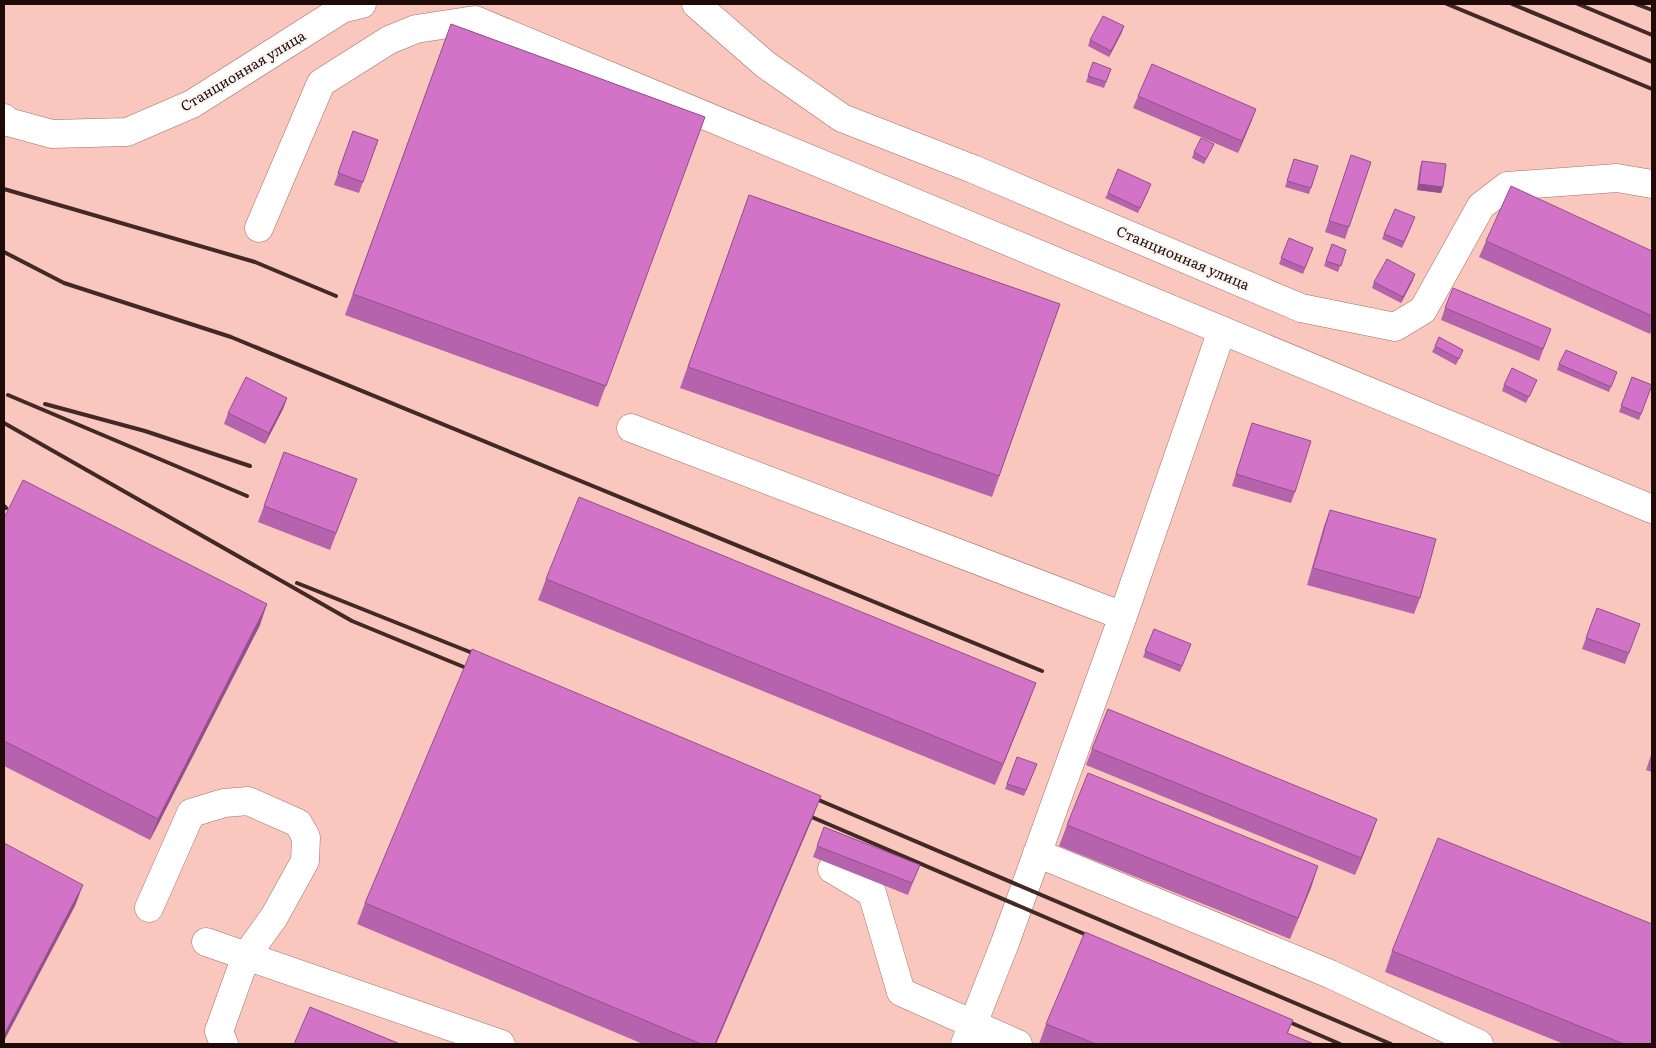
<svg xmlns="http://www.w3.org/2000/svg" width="1656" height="1048" viewBox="0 0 1656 1048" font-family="Literata,serif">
  <rect width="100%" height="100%" fill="#f9c7bd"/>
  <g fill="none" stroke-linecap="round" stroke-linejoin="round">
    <g stroke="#a76f64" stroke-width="29">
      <path id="minor" d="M696,4L766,65L842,118L973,169L1301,308L1395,327L1423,310L1481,206L1507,186L1617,178L1652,184
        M4,118L8,122L52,134L127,132L192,104L342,9L362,4
        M259,228L321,83L389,40L416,29L475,20L1652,509
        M631,428L1123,616L1222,330
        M1037,853L1330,974L1479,1044
        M832,869L872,893L901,992L1018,1044
        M149,908L191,813L224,803L248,801L298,823L306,837L305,861L274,917L246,956L219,1031L224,1044
        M206,942L501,1044
        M965,1044L1005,943L1123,616"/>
    </g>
    <use href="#minor" stroke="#fff" stroke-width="28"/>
    <path stroke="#432925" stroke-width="4" d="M1447,4L1652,89
      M1512,4L1652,62
      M1578,4L1652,35
      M1636,4L1652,10
      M4,189L255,262L336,296
      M4,252L64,283L231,337L1042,671
      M8,395L247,496
      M45,404L145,431L250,466
      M4,423L352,621L476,672
      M4,506L6,508
      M297,583L485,658
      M807,795L1391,1044
      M800,812L1096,939
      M1280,1018L1340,1044"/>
  </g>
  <path fill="#b563ac" d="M451,24L705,117L598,407L345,315Z
    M1122,32L1109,57L1088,46L1090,40Z
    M1093,62L1111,69L1104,88L1086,82Z
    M1138,96L1252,120L1238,153L1133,108Z
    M353,131L378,140L359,193L334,185Z
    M1214,144L1204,164L1192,158L1194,152Z
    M1294,159L1318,166L1309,194L1285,187Z
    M1422,161L1443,187L1441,193L1417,190L1420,167Z
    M1371,162L1345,239L1325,232L1347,167Z
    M1149,190L1138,213L1105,198L1108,193Z
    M749,195L1060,304L992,497L680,388Z
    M1413,223L1402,248L1382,239L1384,234Z
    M1289,238L1313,248L1303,274L1279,264Z
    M1486,241L1652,251V328L1650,334L1479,257Z
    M1332,244L1346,250L1338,272L1324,266Z
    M1413,280L1401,303L1372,288L1374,282Z
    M1445,308L1551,329L1539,361L1441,320Z
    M1435,346L1463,350L1456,365L1432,352Z
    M1559,364L1617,372L1609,392L1557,370Z
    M1632,377L1652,385L1639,420L1619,412Z
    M1504,385L1534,386L1526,403L1502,391Z
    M287,398L283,409L265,444L224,424L228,413Z
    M1252,423L1295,492L1291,503L1232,486Z
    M284,452L357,479L330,550L258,522Z
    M1330,510L1420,598L1414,614L1307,585L1324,526Z
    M4,518L260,625L150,840L4,766Z
    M546,579L1028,704L995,785L538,600Z
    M1597,608L1629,653L1625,664L1582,649Z
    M1154,629L1191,644L1180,672L1143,657Z
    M1092,749L1377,819L1355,875L1086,765Z
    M1652,752V772L1646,770Z
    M1017,757L1037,764L1024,796L1005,789Z
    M813,817L716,1044H643L357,924L365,903Z
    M1067,825L1318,866L1290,939L1059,846Z
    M824,827L920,865L908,895L813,857Z
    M1392,951L1652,1044H1564L1385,972Z
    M1293,1020L1288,1033L1314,1044H1039L1046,1024Z"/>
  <path fill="#93508c" d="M1124,26L1122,32L1109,57L1111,51Z
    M1256,109L1252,120L1238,153L1242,141Z
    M1419,184L1443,187L1441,193L1417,190Z
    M1415,274L1413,280L1401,303L1403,297Z
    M287,398L283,409L265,444L269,433Z
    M267,604L260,625L150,840L158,819Z
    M1036,683L1028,704L995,785L1003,764Z
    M821,796L813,817L716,1044H715Z
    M1377,819L1371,836L1355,875L1361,858Z
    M1318,866L1311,888L1290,939L1298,918Z
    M83,885L75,906L4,1041V1035Z"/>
  <path fill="#d273c8" stroke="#93508c" d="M1103,16L1124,26L1111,51L1090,40Z
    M451,24L705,117L606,386L353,294Z
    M1093,62L1111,69L1106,82L1088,76Z
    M1152,64L1256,109L1242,141L1138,96Z
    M353,131L378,140L363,182L338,173Z
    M1201,138L1214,144L1206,159L1194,152Z
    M1351,155L1371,162L1349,227L1329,221Z
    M1294,159L1318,166L1311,188L1287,181Z
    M1422,161L1446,164L1443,187L1419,184Z
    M1118,169L1151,184L1140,208L1108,193Z
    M1511,186L1652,251V316L1486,241Z
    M749,195L1060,304L999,476L688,367Z
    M1395,209L1415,217L1404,242L1384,234Z
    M1289,238L1313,248L1305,268L1281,258Z
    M1332,244L1346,250L1341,266L1326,261Z
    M1387,259L1415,274L1403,297L1374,282Z
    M1453,288L1551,329L1543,349L1445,308Z
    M1439,337L1463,350L1459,359L1435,346Z
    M1566,350L1617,372L1611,387L1559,364Z
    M1512,368L1537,380L1529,397L1504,385Z
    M246,377L287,398L269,433L228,413Z
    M1632,377L1652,385L1641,414L1621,406Z
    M1252,423L1311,441L1295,492L1236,474Z
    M284,452L357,479L336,533L264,506Z
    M23,480L267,604L158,819L4,741V518Z
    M579,497L1036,683L1003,764L546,579Z
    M1330,510L1436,539L1420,598L1313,568Z
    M1597,608L1640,624L1629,653L1586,638Z
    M1154,629L1191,644L1182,666L1145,651Z
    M472,649L821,796L715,1044H701L365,903Z
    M1108,709L1377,819L1361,858L1092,749Z
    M1017,757L1037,764L1026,790L1007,784Z
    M1088,773L1318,866L1298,918L1067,825Z
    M824,827L920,865L912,883L817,846Z
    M1438,838L1652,924V1044H1624L1392,951Z
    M4,843L83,885L4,1035Z
    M1085,932L1293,1020L1287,1033L1314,1044H1096L1046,1024Z
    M310,1007L400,1044H294Z"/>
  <g text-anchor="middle" stroke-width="4.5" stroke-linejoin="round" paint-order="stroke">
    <g font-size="14" fill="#1f0a07" stroke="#faf4f2">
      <text transform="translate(243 71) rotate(-31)" y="5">Станционная улица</text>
      <text transform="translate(1183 258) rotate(23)" y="5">Станционная улица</text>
    </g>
  </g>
  <rect width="1656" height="1048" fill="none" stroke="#1f0a07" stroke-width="10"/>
</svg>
